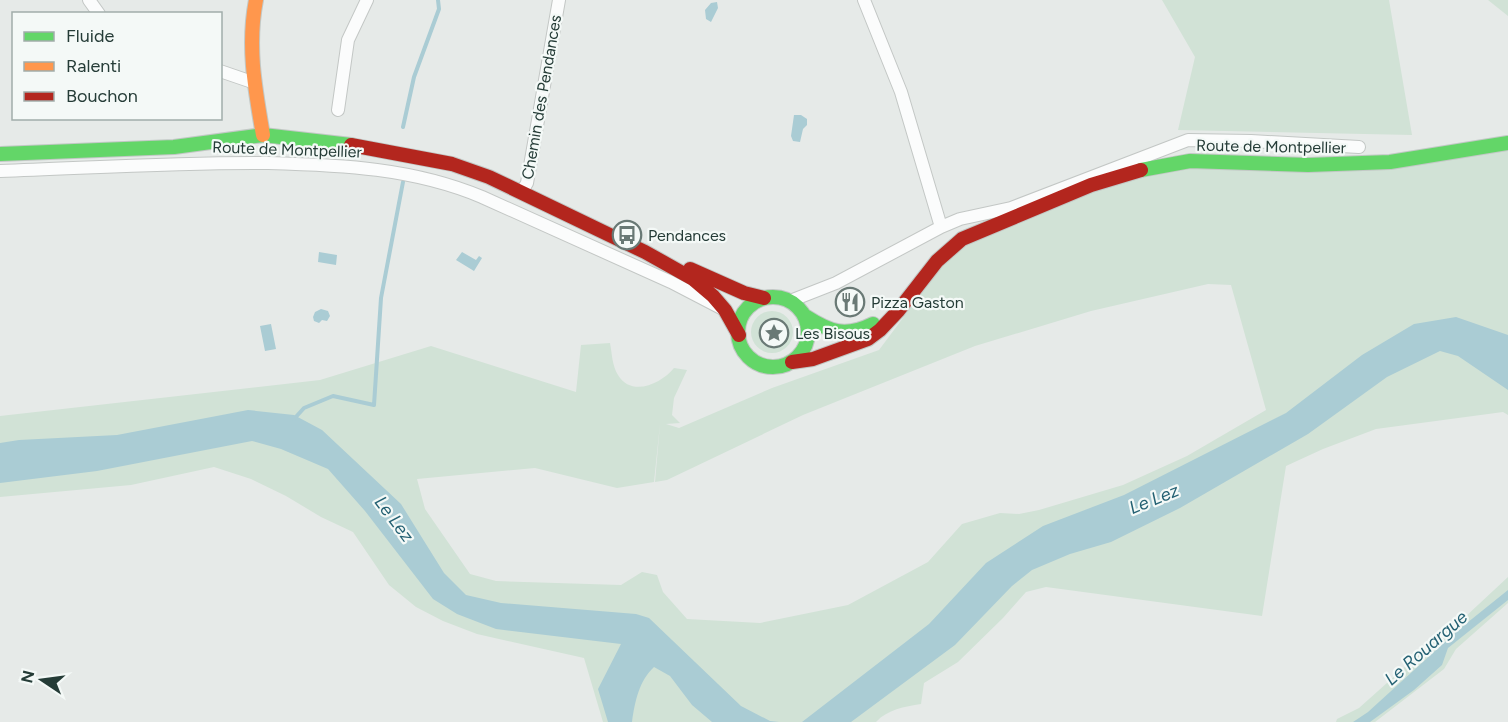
<svg xmlns="http://www.w3.org/2000/svg" width="1508" height="722" viewBox="0 0 1508 722" font-family="Figtree,sans-serif">
  <rect width="100%" height="100%" fill="#e6eae8"/>
  <path fill="#d1e2d6" fill-rule="evenodd" d="M1162,0H1389L1412,135L1178,130L1195,57Z
    M1488,0H1508V16Z
    M1508,143V415L1503,412L1376,429L1323,449L1286,466L1262,616L1046,587L1026,592L1003,618L958,662L924,683L921,704C904,707 888,709 876,722H603L584,658L477,634L443,621L416,607L389,585L353,532L321,517L286,496L251,479L214,467L131,485L0,497V416L320,380L431,346L576,392L581,345L610,343C612,353 612,366 618,375C632,398 662,383 674,368L687,370L674,398L672,415L680,423L666,424L679,428L772,388L879,350L962,239L1091,185L1190,161L1308,165ZM1208,284L1231,285L1266,410L1187,456L1123,485L1039,510L1019,514L1000,513L962,524L928,562L848,605L760,623L687,619L663,592L657,575L642,572L621,585L496,581L470,574L425,509L417,479L535,468L617,488L654,482L660,424L655,482L667,480L803,415L975,346L1091,311Z
    M751 332a21 21 0 1 1 42 0a21 21 0 1 1-42 0Z
    M1508,577V603L1456,649L1444,669L1375,722H1336L1337,719L1359,708L1435,640L1464,618Z"/>
  <path fill="#aaccd4" d="M717,2L718,8L711,22L706,19L705,10L711,3Z
    M794,115H801L807,119V125L803,129L800,142L793,141L791,136Z
    M319,252L337,255L336,265L318,262Z
    M462,252L476,260L479,256L482,258L474,271L456,260Z
    M321,309L328,311L330,316L327,321L322,320L319,323L314,321L313,317L315,312Z
    M1456,317L1508,335V390L1458,356L1440,351L1387,377L1308,434L1180,508L1111,542L1070,554L1032,570L1012,586L955,645L851,722H802L929,624L986,563L1043,526L1124,495L1286,413L1362,355L1414,324Z
    M271,324L276,349L265,351L260,326Z
    M248,410L294,415L322,430L401,504L444,573L466,595L501,603L636,614L649,618L741,706L770,721L779,722H712L692,705L670,676L654,667C639,681 635,701 632,722H608L598,689L621,644L496,629L457,614L433,599L365,511L328,469L281,449L252,441L97,471L0,483V443L19,440L117,435Z
    M1508,590V600L1448,648L1442,665L1414,690L1370,722H1353L1368,712L1457,631Z"/>
  <g fill="none" stroke-linecap="round" stroke-linejoin="round">
    <path stroke="#aaccd4" stroke-width="4" d="M403,127L414,77L439,9L438,0
      M294,419L304,408L333,396L374,405L381,298L403,182"/>
    <g stroke="#c3c7c5" stroke-width="14">
      <path id="street" d="M89,0L99,14
        M864,0L901,92L941,227
        M220,71L255,83
        M338,110L348,40L367,0
        M0,171C89,168 179,162 268,163C342,165 413,168 482,197L671,282L721,308
        M521,193L527,183L559,0
        M790,301L836,283L941,227L960,219L1011,208L1188,140L1251,141L1359,147"/>
    </g>
    <g stroke="#c2c8c5" stroke-width="16">
      <path id="fast" d="M0,154L174,147L263,135L351,145
        M1141,170L1190,161L1308,165L1390,162L1508,143
        M738 332a35 35 0 1 1 70 0a35 35 0 1 1-70 0Z
        M805,316C830,332 845,338 873,324"/>
    </g>
    <g stroke="#c2c8c5" stroke-width="16">
      <path id="slow" d="M256,0C247,46 255,89 263,135"/>
    </g>
    <g stroke="#c2c8c5" stroke-width="16">
      <path id="jam" d="M351,145L452,164L489,177L645,252L693,279L713,296L725,310L739,335
        M690,269L744,293L764,298
        M792,362L813,359L868,339L880,330L898,311L937,261L962,239L1091,185L1141,170"/>
    </g>
    <use href="#street" stroke="#fbfcfc" stroke-width="12"/>
    <use href="#fast" stroke="#63d668" stroke-width="14"/>
    <use href="#slow" stroke="#ff974d" stroke-width="14"/>
    <use href="#jam" stroke="#b3261e" stroke-width="14"/>
  </g>
  <defs>
    <g id="bus-ring" transform="scale(1.5)"><circle r="9.5" fill="#f4f9f7" stroke="#697975" stroke-width="1.5"/><path d="M-5-6H5V4H4V6H2V4H-2V6H-4V4H-5ZM-3.5-4V0h7V-4ZM-3.5 1.2v1.5H-2V1.2ZM2 1.2v1.5H3.5V1.2Z" fill="#697975"/></g>
    <g id="restaurant-ring" transform="scale(1.5)"><circle r="9.5" fill="#f4f9f7" stroke="#697975" stroke-width="1.5"/><path d="M-5-6h1v4h1v-4h1v4h1v-4h1v5L-1.5 .5V6h-2V.5L-5-1ZM5-6V6H3V1.5H1.5Q1.5-4 5-6Z" fill="#697975"/></g>
    <g id="sight-ring" transform="scale(1.5)"><circle r="9.5" fill="#f4f9f7" stroke="#697975" stroke-width="1.5"/><path d="M0-6L1.8-2.2L6-1.7L2.9 1.2L3.7 5.4L0 3.3L-3.7 5.4L-2.9 1.2L-6-1.7L-1.8-2.2Z" fill="#697975"/></g>
  </defs>
  <g fill-rule="evenodd">
    <use href="#bus-ring" x="627" y="235"/>
    <use href="#restaurant-ring" x="850" y="302"/>
    <use href="#sight-ring" x="774" y="333"/>
  </g>
  <g text-anchor="middle" stroke-width="4.5" stroke-linejoin="round" paint-order="stroke">
    <g font-size="16" fill="#253c37" stroke="#f4f9f7">
      <text transform="translate(541 97) rotate(-80)" y="6">Chemin des Pendances</text>
      <text transform="translate(1271 146) rotate(1)" y="6">Route de Montpellier</text>
      <text transform="translate(287 149) rotate(2)" y="6">Route de Montpellier</text>
    </g>
    <g font-size="16" fill="#253c37" stroke="#f4f9f7" text-anchor="start">
      <text x="648" y="241">Pendances</text>
      <text x="871" y="308">Pizza Gaston</text>
      <text x="795" y="339">Les Bisous</text>
    </g>
    <g font-size="18" font-style="italic" fill="#246173" stroke="#f4f9f7">
      <text transform="translate(1154 499) rotate(-22)" y="6">Le Lez</text>
      <text transform="translate(394 519) rotate(53)" y="6">Le Lez</text>
      <text transform="translate(1426 648) rotate(-41)" y="6">Le Rouargue</text>
    </g>
  </g>
  <rect x="12" y="12" width="210" height="108" fill="#f4f9f7" stroke="#a1adaa" stroke-width="1.5"/>
  <rect x="24" y="32" width="30" height="9" fill="#63d668" stroke="#a1adaa" stroke-width="1.5"/>
  <text x="66" y="42" font-size="18" fill="#253c37">Fluide</text>
  <rect x="24" y="62" width="30" height="9" fill="#ff974d" stroke="#a1adaa" stroke-width="1.5"/>
  <text x="66" y="72" font-size="18" fill="#253c37">Ralenti</text>
  <rect x="24" y="92" width="30" height="9" fill="#b3261e" stroke="#a1adaa" stroke-width="1.5"/>
  <text x="66" y="102" font-size="18" fill="#253c37">Bouchon</text>
  <g transform="translate(42 680) rotate(283)" stroke="#f4f9f7" stroke-width="4.5" paint-order="stroke">
  <path d="M0-4.5L10 22L0 15L-10 22Z" fill="#253c37"/>
  <text y="-9" font-size="16" font-weight="bold" text-anchor="middle" fill="#253c37">N</text>
  </g>
</svg>
